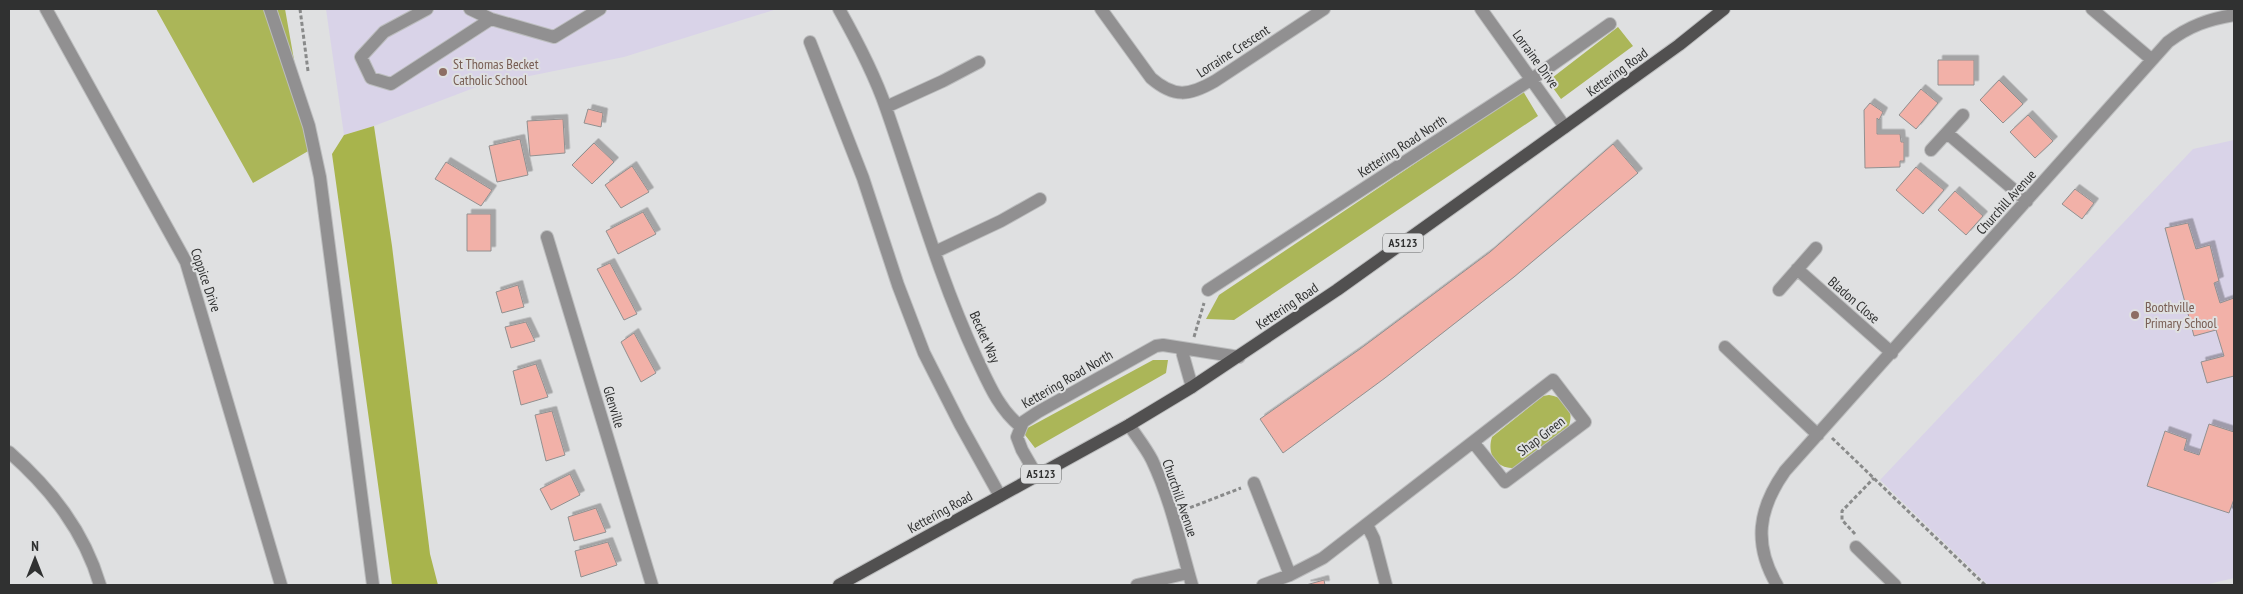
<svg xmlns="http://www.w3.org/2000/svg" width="2243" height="594" viewBox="0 0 2243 594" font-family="'PT Sans Narrow',sans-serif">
  <defs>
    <filter id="shadow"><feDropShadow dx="4.5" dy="-4.5" stdDeviation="0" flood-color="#0004"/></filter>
  </defs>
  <rect width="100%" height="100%" fill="#dfe0e1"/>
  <path fill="#d9d3e8" d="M326,9H777L624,57L479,86L374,126L344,135Z
    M2234,140V578L2205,585H1988L1880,480L2193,149Z"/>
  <path fill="#abb658" d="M156,9H285L310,150L253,183Z
    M1618,27L1633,46L1561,99L1548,81Z
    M1523,91L1538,116L1234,320L1206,319L1219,295Z
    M1153,360H1168L1166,373L1035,448L1022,431Z
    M1549,395C1567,397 1575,412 1568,428L1518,468C1498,470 1486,456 1492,437L1543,396Z"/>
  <path fill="#a8b44c" d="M374,126L392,246L430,554L438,585H392L332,154L344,135Z"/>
  <path fill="#f2b1a8" stroke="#919090" filter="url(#shadow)" d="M1938,60H1974V85H1938Z
    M1999,80L2023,104L2003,123L1980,100Z
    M1921,89L1938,103L1916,129L1899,115Z
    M1870,103L1883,112L1879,120L1877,118V134H1900L1901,142H1904V161H1900V167L1865,168L1864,110Z
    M588,109L603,113L601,127L584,123Z
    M2028,115L2053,141L2035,158L2010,132Z
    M563,119L565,153L530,156L527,121Z
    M520,139L528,175L497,182L489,146Z
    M594,143L614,162L592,184L572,165Z
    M1613,144L1638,173L1514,277L1385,378L1283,453L1260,419L1360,349L1490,252Z
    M446,162L492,190L481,206L435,179Z
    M632,166L649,192L621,208L605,185Z
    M1916,167L1944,190L1923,214L1896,190Z
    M2075,189L2094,203L2082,219L2062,204Z
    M1955,191L1983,216L1966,235L1938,210Z
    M643,212L656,234L618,254L606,231Z
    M467,214H491V251H467Z
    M2188,223L2196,249L2210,245L2219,281L2214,283L2220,303L2234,298V376L2207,383L2201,362L2224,356L2216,330L2194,336L2165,228Z
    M610,263L637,314L624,320L597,269Z
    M518,285L524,307L502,313L496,292Z
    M526,322L535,341L511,348L505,327Z
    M634,333L656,373L641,382L621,342Z
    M536,364L548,397L521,405L513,371Z
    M552,411L565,455L546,461L535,415Z
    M2209,424L2234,432V499L2229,513L2147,486L2165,431L2187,439L2184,450L2199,455Z
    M570,474L580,495L551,510L540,489Z
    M596,508L606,532L574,541L568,517Z
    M608,542L617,565L581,577L575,551Z
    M1324,580L1325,585H1306Z"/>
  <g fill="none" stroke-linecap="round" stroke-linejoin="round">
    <g stroke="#bcbdbe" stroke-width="14">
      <path id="minor" d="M46,9L186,262L281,585
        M270,9L309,126L320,177L373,585
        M427,9L384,32L361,57L371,78L391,84L491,19
        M470,9L491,19L554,37L600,9
        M839,9C857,41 874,73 886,108C915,191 939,277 976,357C988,382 998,408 1020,426
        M1101,9L1151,78C1174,98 1189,96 1215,81L1324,9
        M1481,9L1565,127
        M2092,9L2151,59
        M810,42L863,178L898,285L924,353L960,424L1000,496
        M886,107L943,81L979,62
        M1947,133L2027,201
        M1931,150L1963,115
        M547,237L652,585
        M935,252L1001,221L1040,199
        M1797,269L1892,353
        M1208,290L1532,79L1610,24
        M1779,290L1816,248
        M1725,347L1818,435
        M1181,348L1192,387
        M1129,425C1137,437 1146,448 1152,460C1171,500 1180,544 1192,585
        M9,452C51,489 84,531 100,585
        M1037,476L1022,450L1017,437L1023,422L1038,412L1156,346L1163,345L1239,357
        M1254,483L1290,575
        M1367,525L1374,539L1386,585
        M1856,547L1895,585
        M1137,585L1188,573
        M1263,585L1290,575L1323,558L1553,380L1585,422L1505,482L1473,442
        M1777,585C1753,544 1758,509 1785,471L2168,42C2189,26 2209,19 2234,15"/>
    </g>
    <g stroke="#bcbdbe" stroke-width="14">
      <path id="major" d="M839,585L1129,425L1192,387L1337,290L1565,127L1679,45L1724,9"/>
    </g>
    <path stroke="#898a8a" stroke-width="3" stroke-dasharray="4 2.5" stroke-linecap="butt" d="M300,9L308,71
      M1194,337L1204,303
      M1832,438L1985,585
      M1184,510L1241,488
      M1855,534L1842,520V511L1874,478"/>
    <use href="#minor" stroke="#919091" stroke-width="12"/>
    <use href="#major" stroke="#515050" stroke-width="12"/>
  </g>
  <g fill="#8d6e63" stroke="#dfe0e1" stroke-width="2">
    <circle cx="443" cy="72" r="5"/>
    <circle cx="2135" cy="315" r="5"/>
  </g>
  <g text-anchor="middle" stroke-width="4" stroke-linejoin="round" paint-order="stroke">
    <g fill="#dfe0e1" stroke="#646666" stroke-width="1">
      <rect x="1383" y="233.5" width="40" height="19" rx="4"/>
      <rect x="1021" y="464.5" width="40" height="19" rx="4"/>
    </g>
    <g font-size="12" font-weight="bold" fill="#303131">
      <text x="1403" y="247">A5123</text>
      <text x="1041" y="478">A5123</text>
    </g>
    <g font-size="14" fill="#303131" stroke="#dfe0e1">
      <text transform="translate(1233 51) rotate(-33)" y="5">Lorraine Crescent</text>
      <text transform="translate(1536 59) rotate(54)" y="5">Lorraine Drive</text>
      <text transform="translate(1617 72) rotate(-36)" y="5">Kettering Road</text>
      <text transform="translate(1402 146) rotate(-33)" y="5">Kettering Road North</text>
      <text transform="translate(2006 202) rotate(-48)" y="5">Churchill Avenue</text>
      <text transform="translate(206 280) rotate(71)" y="5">Coppice Drive</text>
      <text transform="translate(1854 300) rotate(41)" y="5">Bladon Close</text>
      <text transform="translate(1287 306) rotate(-34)" y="5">Kettering Road</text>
      <text transform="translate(985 337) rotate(66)" y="5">Becket Way</text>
      <text transform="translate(1067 379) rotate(-30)" y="5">Kettering Road North</text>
      <text transform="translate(614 407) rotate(73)" y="5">Glenville</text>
      <text transform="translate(1541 436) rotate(-37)" y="5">Shap Green</text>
      <text transform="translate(1180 498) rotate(71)" y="5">Churchill Avenue</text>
      <text transform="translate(940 512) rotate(-29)" y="5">Kettering Road</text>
    </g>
    <g font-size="14" fill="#785e54" stroke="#dfe0e1" text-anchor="start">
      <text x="453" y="69">St Thomas Becket<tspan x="453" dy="16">Catholic School</tspan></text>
      <text x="2145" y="312">Boothville<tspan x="2145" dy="16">Primary School</tspan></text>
    </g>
  </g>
  <rect width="2243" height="594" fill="none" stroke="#303131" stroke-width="20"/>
  <g transform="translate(35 559)" stroke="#dfe0e1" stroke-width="4" paint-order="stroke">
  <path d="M0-4L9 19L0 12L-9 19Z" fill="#303131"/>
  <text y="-8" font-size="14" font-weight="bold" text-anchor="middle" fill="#303131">N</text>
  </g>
</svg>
